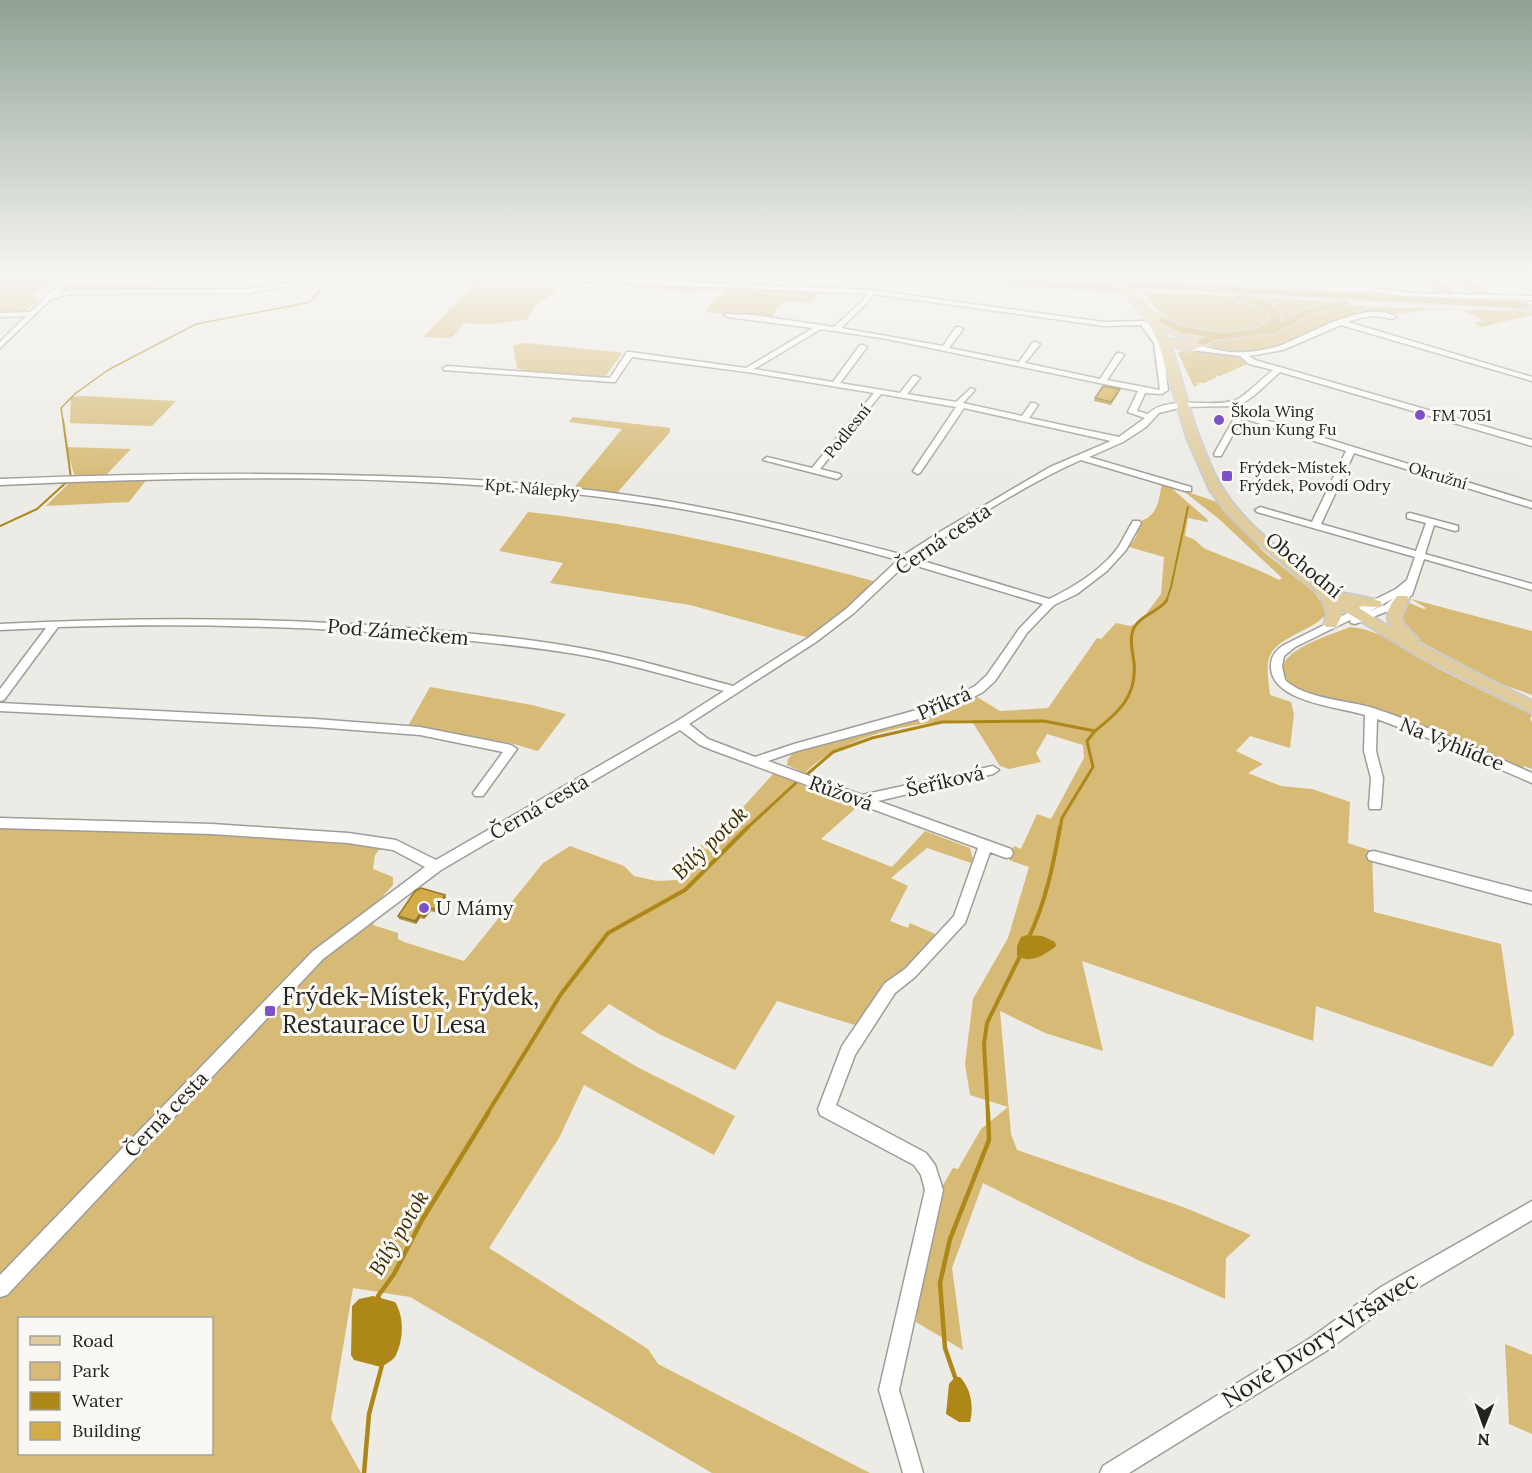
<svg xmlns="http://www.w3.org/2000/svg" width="1532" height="1473" viewBox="0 0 1532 1473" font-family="Lora,serif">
  <rect width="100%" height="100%" fill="#edebe5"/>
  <path fill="#d6ba76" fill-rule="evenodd" d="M0,277H64L51,287H41L30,296L39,298L25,312L0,313Z
    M1406,277H1463L1470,279L1495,297L1476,295L1450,277L1438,278L1454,292L1449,293L1450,296Z
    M476,282L484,285L547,286L558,290L535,306L527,320L490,324L465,323L451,338L423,337Z
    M629,284L795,289V292H800L801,289L823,291L810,303L784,302L770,318L705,312L725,289L689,292L627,286Z
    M158,285L153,291L59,292L67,286Z
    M1141,292C1177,294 1248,288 1273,317L1271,323C1247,333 1192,338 1170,322C1159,314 1152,300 1141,292Z
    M1245,296L1342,302L1317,306L1283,322C1282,305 1259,301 1245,296Z
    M1352,305L1368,306L1355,313L1356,314C1329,325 1227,375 1207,343L1208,341L1225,337L1267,334L1315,312Z
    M1370,307L1532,311V315L1481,327L1474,323L1483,320L1462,310L1437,309L1392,314L1372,311L1357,313Z
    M526,343L617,352L622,353L605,377L525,371L517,368L513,345Z
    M1185,349L1238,357L1250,363L1220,376L1215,375L1217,377L1204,383L1193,382L1199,384L1194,387L1178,353Z
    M84,396L176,401L152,426L70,423L71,397Z
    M573,417L663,427L670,428V432L617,493L573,489L622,429L569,422Z
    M66,447L131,449L105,476L75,477Z
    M148,478L129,502L46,506L72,480Z
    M1162,484L1169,486L1207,519L1208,522L1188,518L1185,536C1200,540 1198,546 1208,550C1232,560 1256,568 1279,580L1282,578L1219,519L1182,490L1217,502L1264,552L1315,593L1328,612C1315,631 1276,636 1269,658C1266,668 1269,684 1270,695L1291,702L1294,714L1290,748L1250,736L1236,751L1263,764L1248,773L1281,786L1312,789L1350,802L1348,843L1372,851L1374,912L1501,944L1514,1034L1492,1067L1316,1006L1313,1041L1082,961L1103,1051L1045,1033L1000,1011L1011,1134L1017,1150L1183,1207L1251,1235L1226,1258L1225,1299L1140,1261L983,1183L952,1268L963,1350L916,1322L925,1254L939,1192L953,1168L958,1169L981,1129L1008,1107L970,1095L965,1064L973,999L1008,938L1029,867L1009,860L1014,846L1021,849L1037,814L1051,819L1084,758L1083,745L1047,734L1036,753L1041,762L1009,769L1000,766L971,720C921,720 841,735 805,773L787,765L788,759L793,753L949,712L977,697L1000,711L1048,708L1097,638L1101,639L1116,623L1130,626L1140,622L1161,594L1164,557L1129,547L1136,537L1141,521C1159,514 1158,501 1162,484Z
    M528,512C649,525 760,551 877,582L848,608L809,638L690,605L550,583L563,563L499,551Z
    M1411,599L1532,631V695L1501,684L1415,639L1403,629L1398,611L1407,602L1424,609L1426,608Z
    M1350,627C1381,629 1410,653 1437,668C1468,684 1500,699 1532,715L1530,719L1532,722V769L1524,766L1521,768L1387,714L1298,689C1250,658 1328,636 1350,627Z
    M430,687L532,705L566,714L538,751L510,743L408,726Z
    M774,773L856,808L821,839L892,867L925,831L970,848L974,864L927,848L891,878L908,886L890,921L908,928L910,923L940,936L861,1027L777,1001L735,1070L659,1034L609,1004L581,1033L637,1067L735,1116L714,1155L584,1085L559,1138L489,1248L648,1349L658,1364L870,1473H712L410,1297L353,1288L331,1419L361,1473H0V827L226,834L382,846L375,855L373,869L393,877V885L382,897L373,925L398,933V939L404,942L464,961L543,863L570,846L624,866L634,876L657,881L677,880L681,875V866L703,844L715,841L726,833L735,816ZM20,1318H212V1454H20Z
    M1505,1344L1532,1355V1434L1509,1424Z"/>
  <path fill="#ad8717" d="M1027,935L1042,936L1055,942L1056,946C1044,955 1030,965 1017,955V946L1021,937Z
    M373,1296L395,1302C404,1316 404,1338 396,1355C394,1360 386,1364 381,1367L354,1360L351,1355L352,1306L359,1299Z
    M955,1377H960C971,1389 974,1406 970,1422H959L946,1414L949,1384Z"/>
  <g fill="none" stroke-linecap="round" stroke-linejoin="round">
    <path stroke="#ad8717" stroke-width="1.5" d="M327,280L552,282
      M561,282L595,283L596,280
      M63,421L61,408L76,393L108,370L196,324L306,303L312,300L326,282"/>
    <path stroke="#ad8717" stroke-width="2" d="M0,526L37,509L71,478L63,420
      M1166,602L1171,587L1188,507"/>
    <path stroke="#ad8717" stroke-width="3" d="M805,776L833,752L872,738L942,722L1044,721L1095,731C1119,712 1137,696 1134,663C1133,652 1129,641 1133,630C1139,615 1158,613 1167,600
      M746,829L799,780
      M1060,829L1062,818L1093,767L1087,741L1095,731"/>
    <path stroke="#ad8717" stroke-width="4" d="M1029,937C1046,901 1053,866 1060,827
      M487,1114L561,994L608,933L685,890L748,827
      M988,1114L984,1044L987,1023L1021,954"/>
    <path stroke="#ad8717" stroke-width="4.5" d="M379,1299L378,1296L394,1274L422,1220L488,1113
      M955,1377L945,1348L940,1283L950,1239L989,1140L988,1113
      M364,1473L369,1414L382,1365"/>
    <path stroke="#c5c3be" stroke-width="11" stroke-dasharray="11 5" stroke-linecap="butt" d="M1119,288L1137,289"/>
    <g stroke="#9f9d98" stroke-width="3">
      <path id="minor" d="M72,277H79L58,293L71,290L249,289L320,277H334L249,293L71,294L51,299L0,348V342L26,316L0,317V313L30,312L50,293Z
        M534,277H579L871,290L1104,322L1143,321H1146L1162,343L1168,390L1162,394L1145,393L1137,411L1148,414C1167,394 1213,409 1236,400C1244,397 1264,377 1273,370L1249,364L1240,356L1191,350L1187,348L1188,346C1202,345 1216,350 1229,352C1246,353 1263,351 1279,346C1308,335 1368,298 1396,317L1392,319C1375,314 1364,316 1348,322L1532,377V381L1341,325L1283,350L1249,356L1255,360L1532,440V446L1280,372C1266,384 1253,399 1237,406L1243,413L1532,502V508L1354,453L1321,524L1416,551L1426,523L1407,518V514L1410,513L1458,526V530L1455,531L1434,525L1425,554L1532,584V590L1424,559L1412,595L1393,609L1355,624L1351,623L1350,620L1295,647L1284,656L1282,666L1285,680C1305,699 1347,700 1373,708C1427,726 1480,750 1532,773V783L1433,740L1377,719L1376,751L1383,778L1381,806L1380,809H1370L1369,806L1371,778L1364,751L1365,715C1339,707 1273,702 1271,668C1270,657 1276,650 1284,645L1396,589L1407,580L1415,557L1257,512L1255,510L1260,507L1312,522L1346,451L1242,418L1221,456H1215L1214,454L1236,415L1232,408L1233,406L1183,407L1159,413L1146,427L1123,442L1089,457L1191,487V491H1185L1081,460C1022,486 967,523 913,558L1049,599C1074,587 1103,569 1119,546C1124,538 1128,529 1133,521H1139L1141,523L1126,550L1107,571L1077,594L1054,605L1027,633L995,681L983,692L953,708L926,717L797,751L768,761L862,795L993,766L999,770L993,774L878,801L1011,849L1013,853L1011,857L1006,858L990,852L965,923L915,977L895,993L855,1055L836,1105L926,1153L935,1165L943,1190L899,1390L923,1473H903L879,1390L925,1190L921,1175L914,1165L820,1115L818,1109L842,1046L885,983L905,969L954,916L978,848L712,750L700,745L680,730L441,870L323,959L7,1295L0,1297V1275L313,951L425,867L393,850L348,843L212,834L0,828V818L212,824L348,833L396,840L436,860L677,721L724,691C680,679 637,666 592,657C546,648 499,644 453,639C322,626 190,623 58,627L4,700L0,701V689L46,628L0,630V624C136,617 272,617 408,628C463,633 519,637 574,647C628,656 680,672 733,686L808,638L846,609L898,560C808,535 716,512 623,500C417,472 207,476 0,485V479C127,474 253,472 380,476C462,478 545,483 627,495C720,508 812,531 904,555L943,530L1050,467L1111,441L964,408L920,473L917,474L913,471L956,407L881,394L820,469L840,474L841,476L837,479L763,460L767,457L812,468L874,393L747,372L632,357L615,382H612L444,370L443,368L447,366L610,378L627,352H630L746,368L813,328L728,317L724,315L726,314L754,315L834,327L862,301L867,294L537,279ZM873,294L1104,326L1141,325L1154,343L1160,390L1107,380L1124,355L1120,353H1117L1100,379L1025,363L1040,344L1036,342H1033L1019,362L949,348L963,329L959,327H956L943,346L841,328L867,303ZM821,329L887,339L1138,391L1128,412L1145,418L1119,437L1029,418L1038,405L1034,403H1031L1022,416L963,403L975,390L971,388L956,402L907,394L920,378L916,376H913L900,393L840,383L867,347L863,345H860L833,382L754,369ZM907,563L1043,604L1019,629L987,675L975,686L945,702L794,744L755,757L708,739L689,724L816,642L854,613ZM1394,598L1385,605L1370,611Z
        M1377,289L1413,293L1532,296V300L1413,297L1375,292V290Z
        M0,703L315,719L420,727L511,745L517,749L483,796H475L473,793L503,752L420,735L315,727L0,711Z
        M1374,851L1532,892V904L1369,860L1367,856L1369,852Z
        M1532,1201V1220L1395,1301L1326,1351L1129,1473H1100L1103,1466L1312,1337L1381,1287Z"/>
    </g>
    <g stroke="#cacac9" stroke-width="4">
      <path id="major" d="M1133,293L1136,294L1154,315L1161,314L1174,328L1200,335L1208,343L1191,351L1170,345C1182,375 1187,407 1199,437C1206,455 1213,475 1224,491C1249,530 1299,567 1337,593C1343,592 1372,599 1380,601L1382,604L1380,607L1356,606L1392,629C1384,615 1388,608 1397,596H1407L1409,599L1401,617L1403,623L1419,640L1417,643L1532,701V713L1420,657L1341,609V617L1336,627H1326L1324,624L1327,613L1320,595L1251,537L1224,509L1210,490L1187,438L1158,341L1146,318L1128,296ZM1159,323L1168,332L1196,342C1186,346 1178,337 1168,340Z
        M1532,306V312L1523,309L1525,307Z"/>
    </g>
    <g stroke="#cacac9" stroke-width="3">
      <path id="highway" d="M910,277H969L1119,285L1124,288L1119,291L915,280Z
        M1133,282L1523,302L1528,305L1523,308L1129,287L1128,285Z
        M1240,295C1257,299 1279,301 1281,322L1304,310L1344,301L1349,304L1311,314L1275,333L1215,340L1203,345L1197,342L1206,336L1183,333L1157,321L1162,318L1189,328L1223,333L1256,329L1271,321L1270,314L1259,306L1236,300L1235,298Z"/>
    </g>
    <use href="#minor" fill="#fff" fill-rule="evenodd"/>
    <use href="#major" fill="#e0cc9c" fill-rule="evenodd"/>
    <use href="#highway" fill="#cbaa5a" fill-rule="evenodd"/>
    <g stroke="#cacac9" stroke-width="12" stroke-linecap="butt">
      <path id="major-bridge" d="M1115,282L1133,296"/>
    </g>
    <use href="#major-bridge" stroke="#e0cc9c" stroke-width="10"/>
  </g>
  <path fill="#b5943e" d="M1120,389L1119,392L1111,405L1094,401L1095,398Z
    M446,898L437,913L431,911L424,919L420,918L416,924L399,919L398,916Z"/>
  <path fill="#947832" d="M445,895L446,898L437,913L436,909Z
    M430,908L431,911L424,919L423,916Z
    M419,915L420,918L416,924L415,921Z"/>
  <path fill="#d3ac48" stroke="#947832" stroke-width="1.5" d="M1103,386L1120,389L1111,402L1095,398Z
    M421,888L445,895L436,909L430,908L423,916L419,915L415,921L398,916L415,891Z"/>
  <linearGradient id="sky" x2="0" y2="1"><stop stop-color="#90a294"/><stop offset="0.57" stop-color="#f7f6f3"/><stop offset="1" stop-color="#f7f6f3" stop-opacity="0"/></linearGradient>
  <rect width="1532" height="483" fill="url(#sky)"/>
  <g fill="#7e51c9" stroke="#faf8f2" stroke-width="2">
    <circle cx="1420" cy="415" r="6"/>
    <circle cx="1219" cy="420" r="6"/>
    <rect x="1221" y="470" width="12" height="12" rx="3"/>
    <circle cx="424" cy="908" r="6"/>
    <rect x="264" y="1005" width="12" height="12" rx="3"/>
  </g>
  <g text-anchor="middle" stroke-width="6" stroke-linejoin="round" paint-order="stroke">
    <g font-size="16" fill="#232220" stroke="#faf8f2" text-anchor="start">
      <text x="1231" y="417">Škola Wing<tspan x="1231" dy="18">Chun Kung Fu</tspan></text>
      <text x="1432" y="421">FM 7051</text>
      <text x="1239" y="473">Frýdek-Místek,<tspan x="1239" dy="18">Frýdek, Povodí Odry</tspan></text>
    </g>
    <g font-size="16" fill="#232220" stroke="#faf8f2">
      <text transform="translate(847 431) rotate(-51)" y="6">Podlesní</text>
      <text transform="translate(1438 475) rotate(17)" y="6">Okružní</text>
      <text transform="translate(532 488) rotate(5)" y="6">Kpt. Nálepky</text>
    </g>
    <g font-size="20" fill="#232220" stroke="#faf8f2">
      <text transform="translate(943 539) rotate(-34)" y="7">Černá cesta</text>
      <text transform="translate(1304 565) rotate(39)" y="7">Obchodní</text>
      <text transform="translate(398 632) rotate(5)" y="7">Pod Zámečkem</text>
      <text transform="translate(944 703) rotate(-23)" y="7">Příkrá</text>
      <text transform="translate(1452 744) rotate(22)" y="7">Na Vyhlídce</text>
      <text transform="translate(945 781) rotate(-13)" y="7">Šeříková</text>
      <text transform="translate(841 793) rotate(20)" y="7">Růžová</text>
      <text transform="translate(539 807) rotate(-30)" y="7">Černá cesta</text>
      <text transform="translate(166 1114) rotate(-46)" y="7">Černá cesta</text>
    </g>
    <g font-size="20" fill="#232220" stroke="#faf8f2" text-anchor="start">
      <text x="436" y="915">U Mámy</text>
    </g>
    <g font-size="21" font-style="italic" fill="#3b2c00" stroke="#faf8f2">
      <text transform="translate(710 843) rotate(-44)" y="7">Bílý potok</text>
      <text transform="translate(399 1233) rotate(-59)" y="7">Bílý potok</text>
    </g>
    <g font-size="24" fill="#232220" stroke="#faf8f2" text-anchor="start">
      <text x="282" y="1005">Frýdek-Místek, Frýdek,<tspan x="282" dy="28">Restaurace U Lesa</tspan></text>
    </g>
    <g font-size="24" fill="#232220" stroke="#faf8f2">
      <text transform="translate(1320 1340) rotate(-33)" y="8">Nové Dvory-Vršavec</text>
    </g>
  </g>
  <rect x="18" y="1317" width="195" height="138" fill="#faf8f2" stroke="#a4a29e" stroke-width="1.5"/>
  <rect x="30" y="1336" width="30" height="9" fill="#e0cc9c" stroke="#a4a29e" stroke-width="1.5"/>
  <text x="72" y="1347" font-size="18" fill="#232220">Road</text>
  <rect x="30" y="1362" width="30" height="18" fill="#d6ba76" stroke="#a4a29e" stroke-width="1.5"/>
  <text x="72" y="1377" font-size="18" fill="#232220">Park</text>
  <rect x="30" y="1392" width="30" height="18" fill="#ad8717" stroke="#a4a29e" stroke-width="1.5"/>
  <text x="72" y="1407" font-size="18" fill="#232220">Water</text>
  <rect x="30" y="1422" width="30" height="18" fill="#d3ac48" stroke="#a4a29e" stroke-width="1.5"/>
  <text x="72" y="1437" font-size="18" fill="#232220">Building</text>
  <g transform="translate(1484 1425) rotate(181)" stroke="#faf8f2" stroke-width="4.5" paint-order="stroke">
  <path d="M0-4.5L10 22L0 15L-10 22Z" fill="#232220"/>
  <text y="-9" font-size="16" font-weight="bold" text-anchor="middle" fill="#232220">N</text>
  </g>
</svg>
